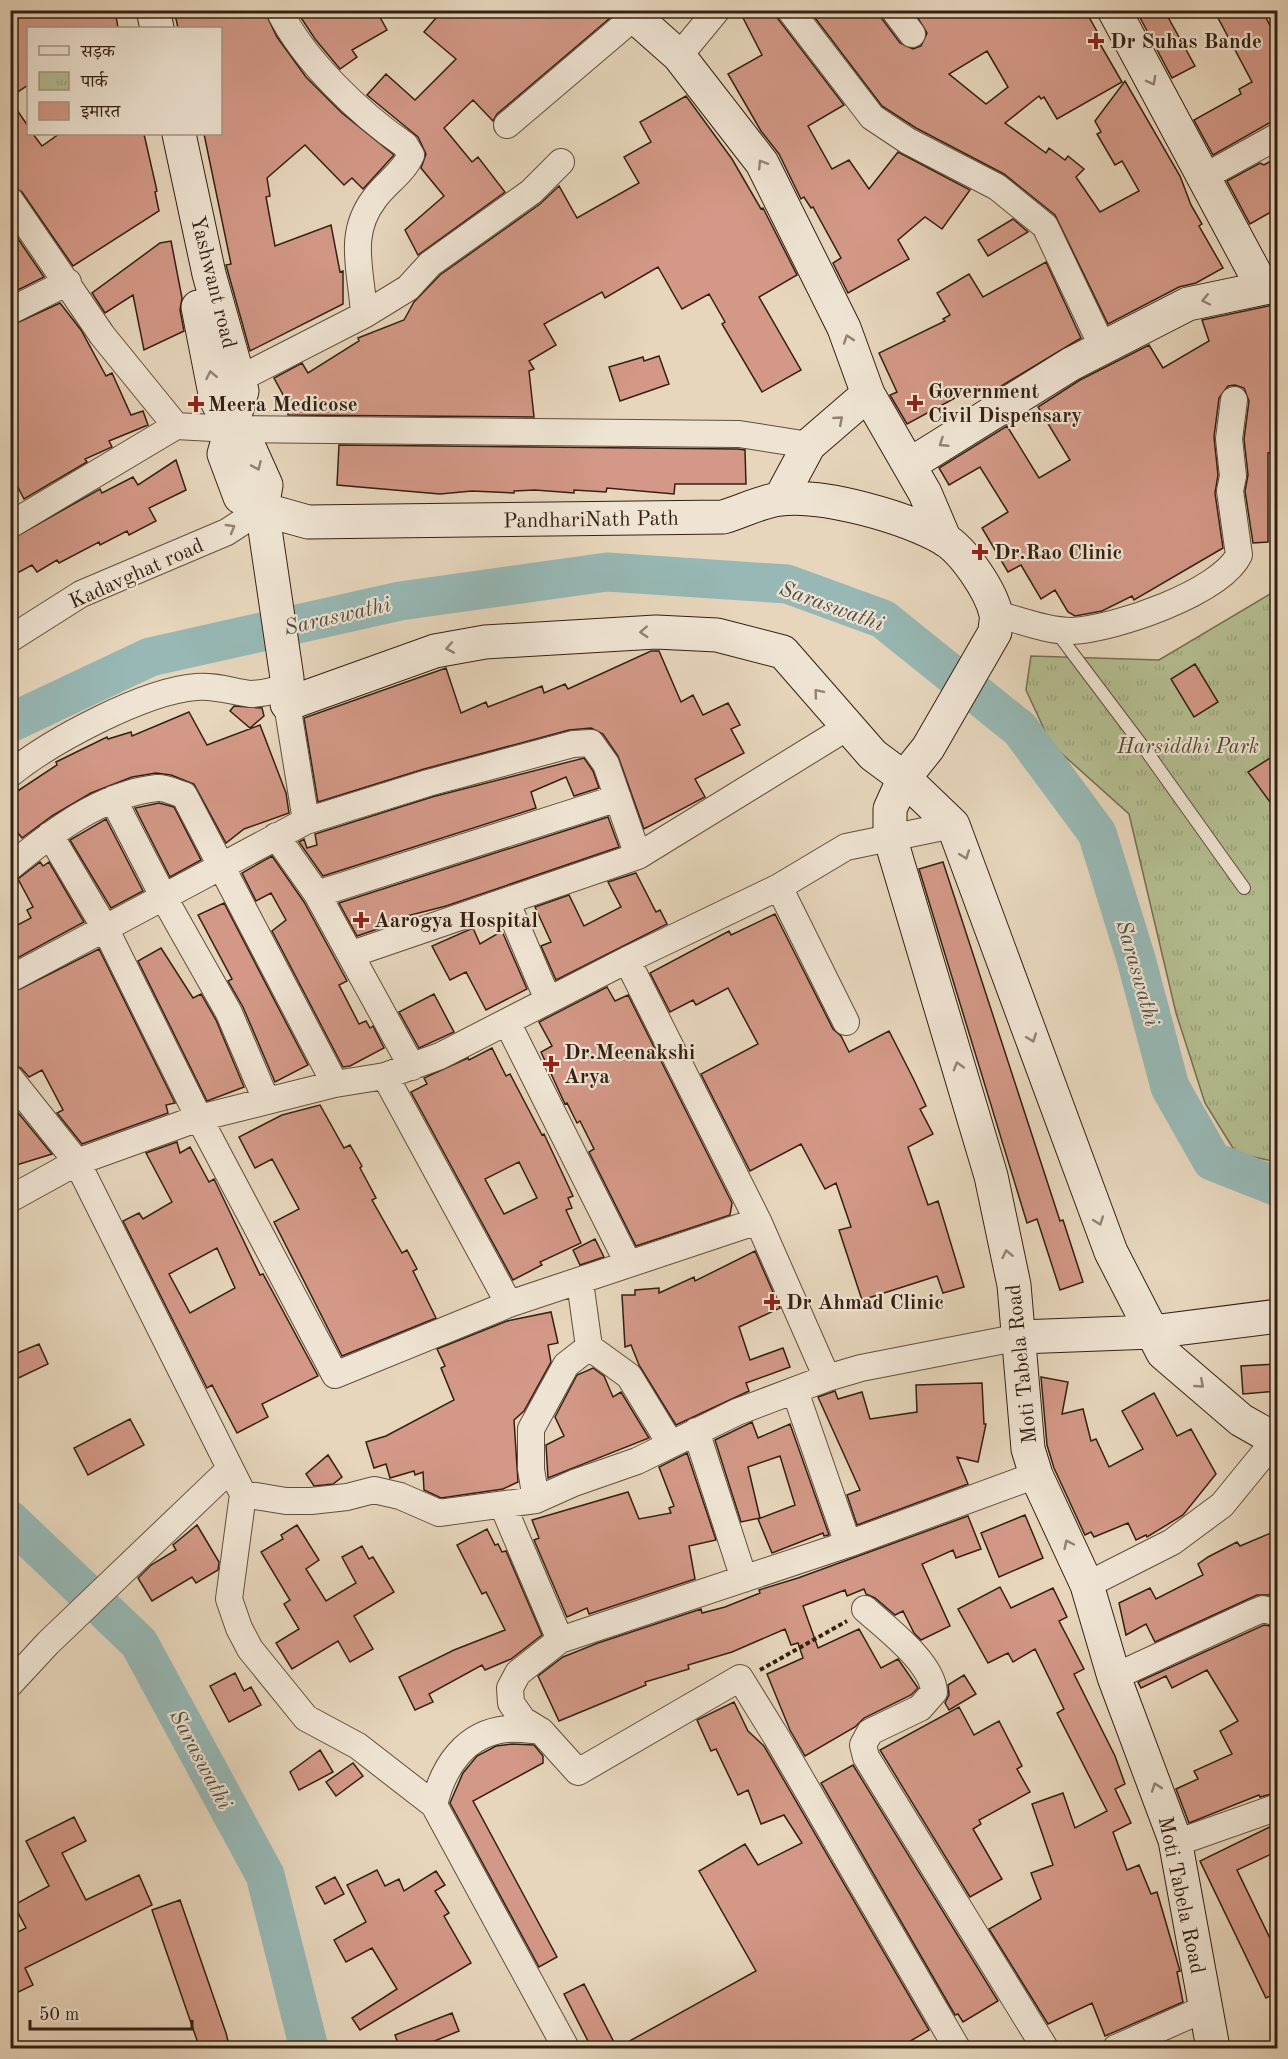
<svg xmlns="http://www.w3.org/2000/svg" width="1288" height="2059" viewBox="0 0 1288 2059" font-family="'Old Standard TT','Noto Serif Devanagari',serif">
  <defs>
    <pattern id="park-tufts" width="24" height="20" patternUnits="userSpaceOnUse" patternTransform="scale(1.5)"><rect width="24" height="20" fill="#b4be91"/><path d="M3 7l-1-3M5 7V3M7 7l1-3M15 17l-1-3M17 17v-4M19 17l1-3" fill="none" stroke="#9ba37c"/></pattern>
  </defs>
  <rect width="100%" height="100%" fill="#e7d6bc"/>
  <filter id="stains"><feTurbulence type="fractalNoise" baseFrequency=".00333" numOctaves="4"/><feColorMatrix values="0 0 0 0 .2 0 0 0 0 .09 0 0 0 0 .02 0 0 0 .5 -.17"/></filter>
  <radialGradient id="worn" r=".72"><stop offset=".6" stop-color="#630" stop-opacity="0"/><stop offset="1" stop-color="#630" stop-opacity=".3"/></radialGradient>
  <path fill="url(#park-tufts)" stroke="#746f51" stroke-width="1.5" d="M1277,590V1162L1236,1153L1205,1103L1176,1013L1129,814L1051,744L1026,690L1031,656L1159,660Z"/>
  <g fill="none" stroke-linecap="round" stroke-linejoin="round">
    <path stroke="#97b8b5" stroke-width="39" d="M10,723L150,657L400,601L607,572L787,584L883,619L1020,729L1097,833L1136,959L1170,1087L1212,1161L1278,1187
      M10,1520L139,1643L265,1875L309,2048"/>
  </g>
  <path fill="#d39887" stroke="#342011" stroke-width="1.5" fill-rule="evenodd" d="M10,10H115L118,28H28V85L10,97Z
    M174,10H264L277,37L306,77L342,113L394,155L363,189L352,178L344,185L305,145L267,178L270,196L266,197L275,246L331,225L340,272L343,271V304L250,351L226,265L231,264L204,134H220V28H178Z
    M296,10H376L387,30L352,50L357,57L340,69L315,39Z
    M443,10H609L610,18L497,114L493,121L473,100L444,128L472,162L478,157L505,192L418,255L405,230L444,196L421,168L426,154L418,137L367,95L386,74L415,100L456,59L424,32Z
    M739,10H775L778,19L844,105L808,126L832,169L849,160L869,189L898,152L970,190L942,229L925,217L898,240L909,259L848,293L833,263L841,258L813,207L811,208L804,197L801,199L779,154L761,131L728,74L762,55Z
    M809,10H879L882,19L900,43L913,49L921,46L927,33L913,10H1085L1099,35L1096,37L1122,82L1057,119L1044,97L1041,99L1039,96L1005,123L1046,153L1049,148L1065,160L1068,156L1084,169L1076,177L1100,212L1139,191L1122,161L1115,165L1097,134L1101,132L1095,121L1125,81L1180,176L1191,205L1202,224L1199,226L1223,268L1196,283L1179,287L1108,324L1055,215L1004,174L916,128L882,106ZM987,51L1008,87L986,104L949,74Z
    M1136,10H1164L1195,66L1172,78Z
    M1226,10H1262L1278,41V118L1213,155L1194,120L1241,94L1239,89L1252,82L1217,16Z
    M686,96L732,159L761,209L763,208L797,275L759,297L801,370L762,392L722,324L725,322L709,294L682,309L658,267L605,298L602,292L544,324L556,345L529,361L534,369L529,371L534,417L288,415V404L274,378L302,363L308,373L359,341L358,338L404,320L414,302L440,275L540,204L559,186L577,218L639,183L624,157L651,142L640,122Z
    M10,100L28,126V134H33L42,146L59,134H144L157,191L155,192L159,211L73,266L22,192L10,185Z
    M1278,157V208L1250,224L1227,181L1260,163L1264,165Z
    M1013,219L1028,232L988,256L978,240Z
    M10,227L44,277L10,294Z
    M171,241L182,298L180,310L184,331L144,350L133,295L105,313L92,293L160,243Z
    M1046,262L1081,338L983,397L977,386L907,424L890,395L897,392L879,353L945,321L943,319L950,315L937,293L969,274L983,297Z
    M60,303L81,330L106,376L112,373L131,415L143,411L148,425L109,441L112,447L85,459L87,462L24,499L10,472V326Z
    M1278,304V452L1268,453V542L1253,543L1245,491L1248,475L1244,439L1249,401L1244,388L1235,385L1228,386L1219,398L1214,437L1218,475L1215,493L1223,548L1134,600L1132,596L1102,611L1075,616L1068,612L1055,590L1041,599L1021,565L1008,572L982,528L1008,512L980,467L949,485L939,468L1007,426L1039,478L1070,460L1038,407L1080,380L1149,345L1163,368L1209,341L1202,320Z
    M659,356L669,384L620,401L609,367L643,357L644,361Z
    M339,445L738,449L745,450L746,484H675L674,494L607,488L606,492L574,490V493L535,490L514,491V493L472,491L440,494L337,485Z
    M176,460L186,490L149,508L156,521L129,535L127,531L100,545L99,542L59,563L57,560L37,572L32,565L10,577V540L100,489L102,493L133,477L138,485Z
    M651,651H659L681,702L693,695L703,715L728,703L740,725L731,729L744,753L695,779L705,797L644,829L618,756L603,734L591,728L569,730L424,769L318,802L304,718L446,668L461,713L486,702L488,707L542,686L544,693L565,684L568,689Z
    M1195,664L1218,702L1194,717L1171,679Z
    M234,706L262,708L264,716L250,728L230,711Z
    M189,712L207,745L260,725L286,793L289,813L244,829L226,843L194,784L171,775L156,773L132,777L91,793L52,816L22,838L10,823V796L57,765L56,762L107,737L108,739L131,732L132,736Z
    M1278,753V813L1248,772Z
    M584,758L593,771L599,788L574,796L566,777L531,792L536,808L323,876L299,842L304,839L307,848L317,845L315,834L432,797Z
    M159,803L174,807L201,860L170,877L135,808Z
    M608,817L619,847L446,906L403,917L404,920L357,936L339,903Z
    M106,819L143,891L111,908L70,840Z
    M272,856L304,902L347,981L339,985L359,1024L366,1021L370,1028L373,1026L384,1048L350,1066L343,1067L272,931L286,920L271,893L256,901L242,873Z
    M40,862L43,866L49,862L84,922L10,962V929L31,918L27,910L33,907L18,879Z
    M943,862L1060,1221L1063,1220L1083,1282L1060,1290L1037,1219L1027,1223L919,869Z
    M636,873L656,912L660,910L667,924L556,980L541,946L551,942L535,907L569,895L584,926L621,907L608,882Z
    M224,903L308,1065L275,1082L243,1007L228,981L232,979L198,915Z
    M775,914L833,1029L841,1036L849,1052L889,1031L914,1080L926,1106L920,1109L933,1134L908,1147L928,1205L938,1201L964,1287L943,1293L937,1276L862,1300L839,1230L851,1227L836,1183L825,1189L801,1144L750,1171L701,1074L758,1044L728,988L696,1005L693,1000L670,1012L650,973L729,931L731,935Z
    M473,928L480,944L502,931L527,989L486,1010L466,972L450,980L432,946Z
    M161,948L193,998L201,994L216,1020L244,1087L207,1101L138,961Z
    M99,949L175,1103L166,1105L168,1113L82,1144L57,1113L63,1110L42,1070L29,1077L21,1068L10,1063V994Z
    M607,987L615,1001L628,995L732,1203L730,1215L636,1246L589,1152L594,1149L580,1121L577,1123L567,1103L565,1104L541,1052L552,1046L539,1022Z
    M434,994L454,1032L419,1048L399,1012Z
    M492,1048L506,1076L510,1074L542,1135L544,1134L573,1196L568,1198L572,1208L566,1210L581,1243L540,1262L542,1265L513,1280L411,1092L427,1084L424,1078L468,1058L469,1060ZM519,1162L537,1198L504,1214L485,1179Z
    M10,1103L52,1154L10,1167Z
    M320,1105L344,1148L350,1145L362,1166L360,1168L376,1198L372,1200L402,1253L407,1250L417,1269L413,1271L436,1318L342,1356L274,1222L299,1209L272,1159L255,1168L239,1137L282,1115Z
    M177,1142L180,1153L190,1147L209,1182L214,1179L260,1275L263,1274L318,1376L262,1404L268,1417L237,1433L212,1385L207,1388L123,1221L139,1213L143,1219L172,1202L146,1153ZM217,1248L235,1288L190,1313L169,1274Z
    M595,1239L604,1257L580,1265L573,1250Z
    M755,1251L780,1308L739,1327L750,1360L783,1348L790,1367L746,1383L749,1391L676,1425L639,1365L631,1345L625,1347L622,1295H635V1290L659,1288V1293L694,1277L695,1281Z
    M551,1312L558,1343L548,1345L551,1362L524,1411L514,1420L518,1482L503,1489L441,1498L424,1490L423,1472L415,1475L414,1471L390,1478L386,1464L374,1468L366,1442L386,1436L454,1400L441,1368L445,1366L437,1349L507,1321Z
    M39,1344L48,1364L10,1382V1356Z
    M1278,1364V1391L1243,1394L1241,1366Z
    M593,1368L604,1376L613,1397L621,1392L649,1438L548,1478L546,1445L564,1436L555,1417L577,1375Z
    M1041,1377L1068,1382L1062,1414L1083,1409L1091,1441L1096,1439L1109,1467L1143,1449L1122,1411L1154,1393L1177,1436L1191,1429L1216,1474L1183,1515L1147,1537L1146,1535L1136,1540L1128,1523L1094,1537L1091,1532L1085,1535L1054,1468L1047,1445Z
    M982,1383L984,1424H986L978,1462L957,1457L968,1484L857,1525L847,1495L860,1490L818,1397L835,1391L838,1399L862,1392L870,1419L917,1412L916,1385Z
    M130,1419L144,1445L88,1475L74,1448Z
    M752,1422L758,1438L790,1424L829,1535L824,1536L823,1533L772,1553L758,1519L795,1505L780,1456L748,1467L760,1518L741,1522L715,1440Z
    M687,1453L716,1540L689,1546L695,1579L589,1614L587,1608L567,1617L534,1540L539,1538L532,1520L628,1492L639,1519L671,1513L669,1508L674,1506L659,1467Z
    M328,1455L342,1477L333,1484L314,1486L306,1474Z
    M1025,1515L1043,1558L999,1577L981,1533Z
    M968,1516L981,1549L956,1558L953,1550L922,1564L950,1626L921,1640L914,1633L903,1611L895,1615L875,1598L866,1594L864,1589L847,1596L845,1590L803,1606L818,1648L859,1629L881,1668L898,1659L918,1688L911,1695L864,1718L855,1727L805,1756L790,1730L767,1674L803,1658L798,1643L791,1645L785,1629L732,1652L688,1665L689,1669L645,1682L646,1685L559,1721L538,1676L563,1657L598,1643L701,1609L702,1613L725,1607L760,1593L759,1590L798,1578Z
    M197,1525L219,1562L218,1570L196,1583L192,1577L152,1601L138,1578L151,1565L176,1550L173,1545Z
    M297,1525L319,1560L306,1569L326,1601L356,1583L342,1557L362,1546L369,1559L373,1557L394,1592L354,1616L373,1649L350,1662L338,1641L292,1669L276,1643L299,1629L284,1604L290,1600L261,1552L283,1539L281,1535Z
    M487,1529L495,1545L498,1544L502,1552L506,1551L542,1635L511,1659L485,1670L482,1665L429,1694L433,1702L415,1710L399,1677L454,1650L505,1630L486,1592L482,1594L457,1545Z
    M1278,1530V1595H1257L1155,1642L1146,1624L1126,1635L1119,1603L1150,1588L1156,1599L1203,1575L1198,1564L1208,1557L1237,1542L1240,1546Z
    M1000,1587L1011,1608L1053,1588L1067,1617L1059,1621L1084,1669L1074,1674L1115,1756L1125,1784L1115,1789L1131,1823L1113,1832L1127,1870L1139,1865L1151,1894L1157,1892L1180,1971L1177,1972L1183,2002L1105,2036L1092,2003L1048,2024L989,1929L1041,1899L1031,1873L1053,1865L1032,1804L1063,1793L1075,1828L1107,1811L1057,1713L1064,1709L1035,1649L1013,1662L1008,1653L988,1663L958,1609Z
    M1264,1625L1270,1626L1278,1639V1792L1260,1797L1259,1795L1189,1823L1176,1789L1198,1779L1194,1771L1232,1754L1220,1731L1238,1721L1207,1670L1172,1688L1166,1676L1141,1688L1138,1682Z
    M235,1673L244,1691L251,1687L261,1705L229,1722L210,1686Z
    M964,1675L976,1694L949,1710L945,1703L949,1695L948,1685Z
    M734,1702L748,1731L764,1746L929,2030L897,2049H592L564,1994L584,1984L617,2048L756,1971L699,1871L745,1844L758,1865L802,1843L784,1815L761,1824L748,1790L738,1795L716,1749L711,1751L697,1720Z
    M959,1707L974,1735L999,1721L1022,1766L1017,1769L1030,1792L979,1820L981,1824L973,1829L1002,1879L970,1897L880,1750Z
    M512,1744L534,1745L543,1756V1763L473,1801L557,1957L539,1967L450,1803L463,1773L477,1756L496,1746Z
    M320,1750L333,1772L299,1790L290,1772Z
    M353,1763L363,1776L336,1796L326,1782Z
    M853,1765L998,2001L963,2022L958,2014L955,2015L821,1783Z
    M74,1817L86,1841L62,1853L86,1900L139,1875L152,1905L25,1968L33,1985L10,1996V1936L26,1928L14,1905L49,1886L26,1841Z
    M1278,1823V1851L1237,1870L1278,1955V1992L1266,1998L1200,1861Z
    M377,1870L385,1886L399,1879L404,1891L436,1871L445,1885L435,1891L449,1913L444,1916L471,1963L360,2030L352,2018L397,1989L372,1948L346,1962L334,1940L366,1922L347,1885Z
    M335,1877L344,1894L325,1904L316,1887Z
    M180,1900L226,2033L230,2049H200L152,1910Z
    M452,2013L459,2031L415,2049H400L395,2035Z"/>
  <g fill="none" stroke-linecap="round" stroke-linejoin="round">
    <g stroke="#614e3c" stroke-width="14">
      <path id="lane" d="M1055,630L1147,752L1244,888"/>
    </g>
    <g stroke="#614e3c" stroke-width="28">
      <path id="street" d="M279,10C303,60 360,114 405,145L411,155C404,172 386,183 375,198C346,235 362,272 364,315
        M790,10L872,117L908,141L997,187L1045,226L1103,348
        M894,10L912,34
        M679,56L717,10
        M507,125L634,17
        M1204,177L1278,136
        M10,200L102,335L176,426
        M10,311L68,282
        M239,379L364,315L408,288L430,264L531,192L561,162
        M10,525L176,426L231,429L739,434L809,445
        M996,614C1020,620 1047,631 1072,631C1114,629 1220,593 1239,555L1230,491L1233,476L1229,439L1234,400
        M10,639L81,594L227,532L262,509
        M287,704L306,821
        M10,774C51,741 144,691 196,687C215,685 233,692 251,694C259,694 270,691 278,690L287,678
        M113,799L164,898L229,1013L266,1100
        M50,835L105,928L199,1118L335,1375L509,1304L758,1221
        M276,836L317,894L412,1067
        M638,856L846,728
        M10,867C51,833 101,794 157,788C165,787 176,793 184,795L335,1084
        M779,887L846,1022
        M317,894L618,798
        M507,903L548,1000
        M627,960L758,1221L827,1378
        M10,979L306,821L428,783L573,744L591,743L606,764L638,856L352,954
        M507,1022L628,1263
        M385,1076L509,1304
        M10,1078L77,1162L243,1494L229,1599L239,1628L250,1649L306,1718L358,1746L434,1805L566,2048
        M10,1199L77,1162L199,1118L335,1084L385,1076L440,1056L627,960L779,887L846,847L953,825
        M589,1347L629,1376L665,1435L667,1446
        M795,1391L848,1544
        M696,1431L744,1579
        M243,1494L286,1501H311L347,1497L374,1490L400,1496L439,1513L536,1500L574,1483L637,1461L737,1412L827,1378L861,1368L1020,1337
        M536,1500L531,1469V1429L566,1365L589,1347L580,1282
        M503,1506L560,1640
        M1087,1585L1172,1542L1222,1505L1275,1440
        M865,1609C886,1628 933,1663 934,1692L920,1708L870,1732L863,1745L866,1757L1045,2048
        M1114,1677L1253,1613L1263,1609L1278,1613
        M10,1684L48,1643L230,1469
        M434,1805C443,1767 465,1733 507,1729C518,1728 530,1730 541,1731
        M1176,1843L1278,1807
        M957,2048L777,1738L740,1678L578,1772L541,1731L523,1720L511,1703L510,1688L518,1673L560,1640L848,1544L1036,1475
        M1116,2048L1206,2008"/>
    </g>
    <g stroke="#342011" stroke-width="35">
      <path id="secondary" d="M153,10L157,28
        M627,10L679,56L762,163L844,328L868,394L925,493L945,540
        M1114,10L1263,288
        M179,134L209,274L242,391L224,454L240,497L262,509L308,522L723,517C741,512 761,501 780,499C825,494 905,517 944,539C964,551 991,591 996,614C997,619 995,626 995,632L928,748L904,778L890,809V837L991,1176L1014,1285L1028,1449L1036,1475L1087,1585L1114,1677L1175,1840L1213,2048
        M198,307L216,399L231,429L248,445L266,485L262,509L287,678V704L435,651L485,642L656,632L717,635L783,652L873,755L904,778L953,825L1111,1252L1163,1353L1241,1420L1278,1441
        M909,465L1071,364L1188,304L1278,285
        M780,499L809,445L868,394
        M1020,1337L1152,1332L1278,1316"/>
    </g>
    <path stroke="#342011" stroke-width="4" stroke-dasharray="4.5 3" stroke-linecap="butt" d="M760,1670L847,1621"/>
    <use href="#lane" stroke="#efe4d3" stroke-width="12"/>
    <use href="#street" stroke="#efe4d3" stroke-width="26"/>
    <use href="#secondary" stroke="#efe4d3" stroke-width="33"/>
  </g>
  <defs><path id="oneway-chevron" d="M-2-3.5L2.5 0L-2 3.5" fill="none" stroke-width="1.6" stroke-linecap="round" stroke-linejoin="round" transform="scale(1.5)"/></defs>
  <g stroke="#928272">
    <use href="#oneway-chevron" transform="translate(1152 81) rotate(62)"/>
    <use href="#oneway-chevron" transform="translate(762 164) rotate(-122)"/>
    <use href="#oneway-chevron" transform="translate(1206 300) rotate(168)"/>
    <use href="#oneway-chevron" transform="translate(848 339) rotate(-109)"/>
    <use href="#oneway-chevron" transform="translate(211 375) rotate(-101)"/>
    <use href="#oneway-chevron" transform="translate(839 420) rotate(-41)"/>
    <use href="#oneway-chevron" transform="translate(943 443) rotate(147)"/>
    <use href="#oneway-chevron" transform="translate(257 466) rotate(66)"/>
    <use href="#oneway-chevron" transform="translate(231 528) rotate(-30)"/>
    <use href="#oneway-chevron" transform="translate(644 632) rotate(177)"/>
    <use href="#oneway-chevron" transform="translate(450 648) rotate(170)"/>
    <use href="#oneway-chevron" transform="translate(818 693) rotate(-130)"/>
    <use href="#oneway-chevron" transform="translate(965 855) rotate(70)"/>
    <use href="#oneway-chevron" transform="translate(1032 1038) rotate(70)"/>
    <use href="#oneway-chevron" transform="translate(958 1066) rotate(-106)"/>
    <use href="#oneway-chevron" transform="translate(1099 1221) rotate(70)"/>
    <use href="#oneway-chevron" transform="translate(1007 1254) rotate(-102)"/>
    <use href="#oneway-chevron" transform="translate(1200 1384) rotate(41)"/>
    <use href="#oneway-chevron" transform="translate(1068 1544) rotate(-115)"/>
    <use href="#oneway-chevron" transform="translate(1156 1787) rotate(-109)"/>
  </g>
  <g fill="#8f2418" stroke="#efe4d3" stroke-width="2">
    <path d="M1093 32h6v6h6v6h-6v6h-6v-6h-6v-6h6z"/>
    <path d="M912 394h6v6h6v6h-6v6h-6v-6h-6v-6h6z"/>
    <path d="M193 395h6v6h6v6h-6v6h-6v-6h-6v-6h6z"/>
    <path d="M977 543h6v6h6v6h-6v6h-6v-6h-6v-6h6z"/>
    <path d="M358 911h6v6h6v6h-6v6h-6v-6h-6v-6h6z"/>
    <path d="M548 1055h6v6h6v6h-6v6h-6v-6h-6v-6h6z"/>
    <path d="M769 1293h6v6h6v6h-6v6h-6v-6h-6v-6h6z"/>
  </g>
  <g text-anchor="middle" stroke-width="4.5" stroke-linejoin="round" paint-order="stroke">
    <g font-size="21" font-weight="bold" fill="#342011" stroke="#efe4d3" text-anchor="start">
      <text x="1110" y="48">Dr Suhas Bande</text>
      <text x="928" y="398">Government<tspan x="928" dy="24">Civil Dispensary</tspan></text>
      <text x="208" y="411">Meera Medicose</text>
      <text x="994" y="559">Dr.Rao Clinic</text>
      <text x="374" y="927">Aarogya Hospital</text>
      <text x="564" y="1059">Dr.Meenakshi<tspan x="564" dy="24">Arya</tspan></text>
      <text x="786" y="1309">Dr Ahmad Clinic</text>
    </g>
    <g font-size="21" fill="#342011" stroke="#efe4d3">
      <text transform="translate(214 282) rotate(76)" y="7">Yashwant road</text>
      <text transform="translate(591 519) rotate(-1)" y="7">PandhariNath Path</text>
      <text transform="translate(136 573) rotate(-24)" y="7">Kadavghat road</text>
      <text transform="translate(1021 1364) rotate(-96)" y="7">Moti Tabela Road</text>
      <text transform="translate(1182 1895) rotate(78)" y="7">Moti Tabela Road</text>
    </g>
    <g font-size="21" font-style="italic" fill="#544831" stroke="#efe4d3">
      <text x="1188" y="753">Harsiddhi Park</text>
    </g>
    <g font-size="22" font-style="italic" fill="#524e42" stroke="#efe4d3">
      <text transform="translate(832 605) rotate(20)" y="8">Saraswathi</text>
      <text transform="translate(337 615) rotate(-13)" y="8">Saraswathi</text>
      <text transform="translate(1139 973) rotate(74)" y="8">Saraswathi</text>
      <text transform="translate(202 1759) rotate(62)" y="8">Saraswathi</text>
    </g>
  </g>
  <rect width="1288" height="2059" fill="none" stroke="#e7d6bc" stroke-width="36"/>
  <rect x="12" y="12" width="1264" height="2035" fill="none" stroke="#342011" stroke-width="3"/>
  <rect x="18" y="18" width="1252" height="2023" fill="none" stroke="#342011" stroke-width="1.5"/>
  <rect x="27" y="27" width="195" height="108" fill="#efe4d3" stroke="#a49685" stroke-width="1.5"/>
  <rect x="39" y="46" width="30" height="9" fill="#efe4d3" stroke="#a49685" stroke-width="1.5"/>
  <text x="81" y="57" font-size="18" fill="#342011">सड़क</text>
  <rect x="39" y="72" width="30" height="18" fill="url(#park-tufts)" stroke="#a49685" stroke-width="1.5"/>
  <text x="81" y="87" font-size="18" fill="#342011">पार्क</text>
  <rect x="39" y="102" width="30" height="18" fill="#d39887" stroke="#a49685" stroke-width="1.5"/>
  <text x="81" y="117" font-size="18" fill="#342011">इमारत</text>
  <path d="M30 2020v9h162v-9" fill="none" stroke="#342011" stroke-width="3"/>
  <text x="39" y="2020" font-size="18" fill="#342011" stroke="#efe4d3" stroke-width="4.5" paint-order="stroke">50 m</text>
  <rect width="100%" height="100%" filter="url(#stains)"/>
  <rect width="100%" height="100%" fill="url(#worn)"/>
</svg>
